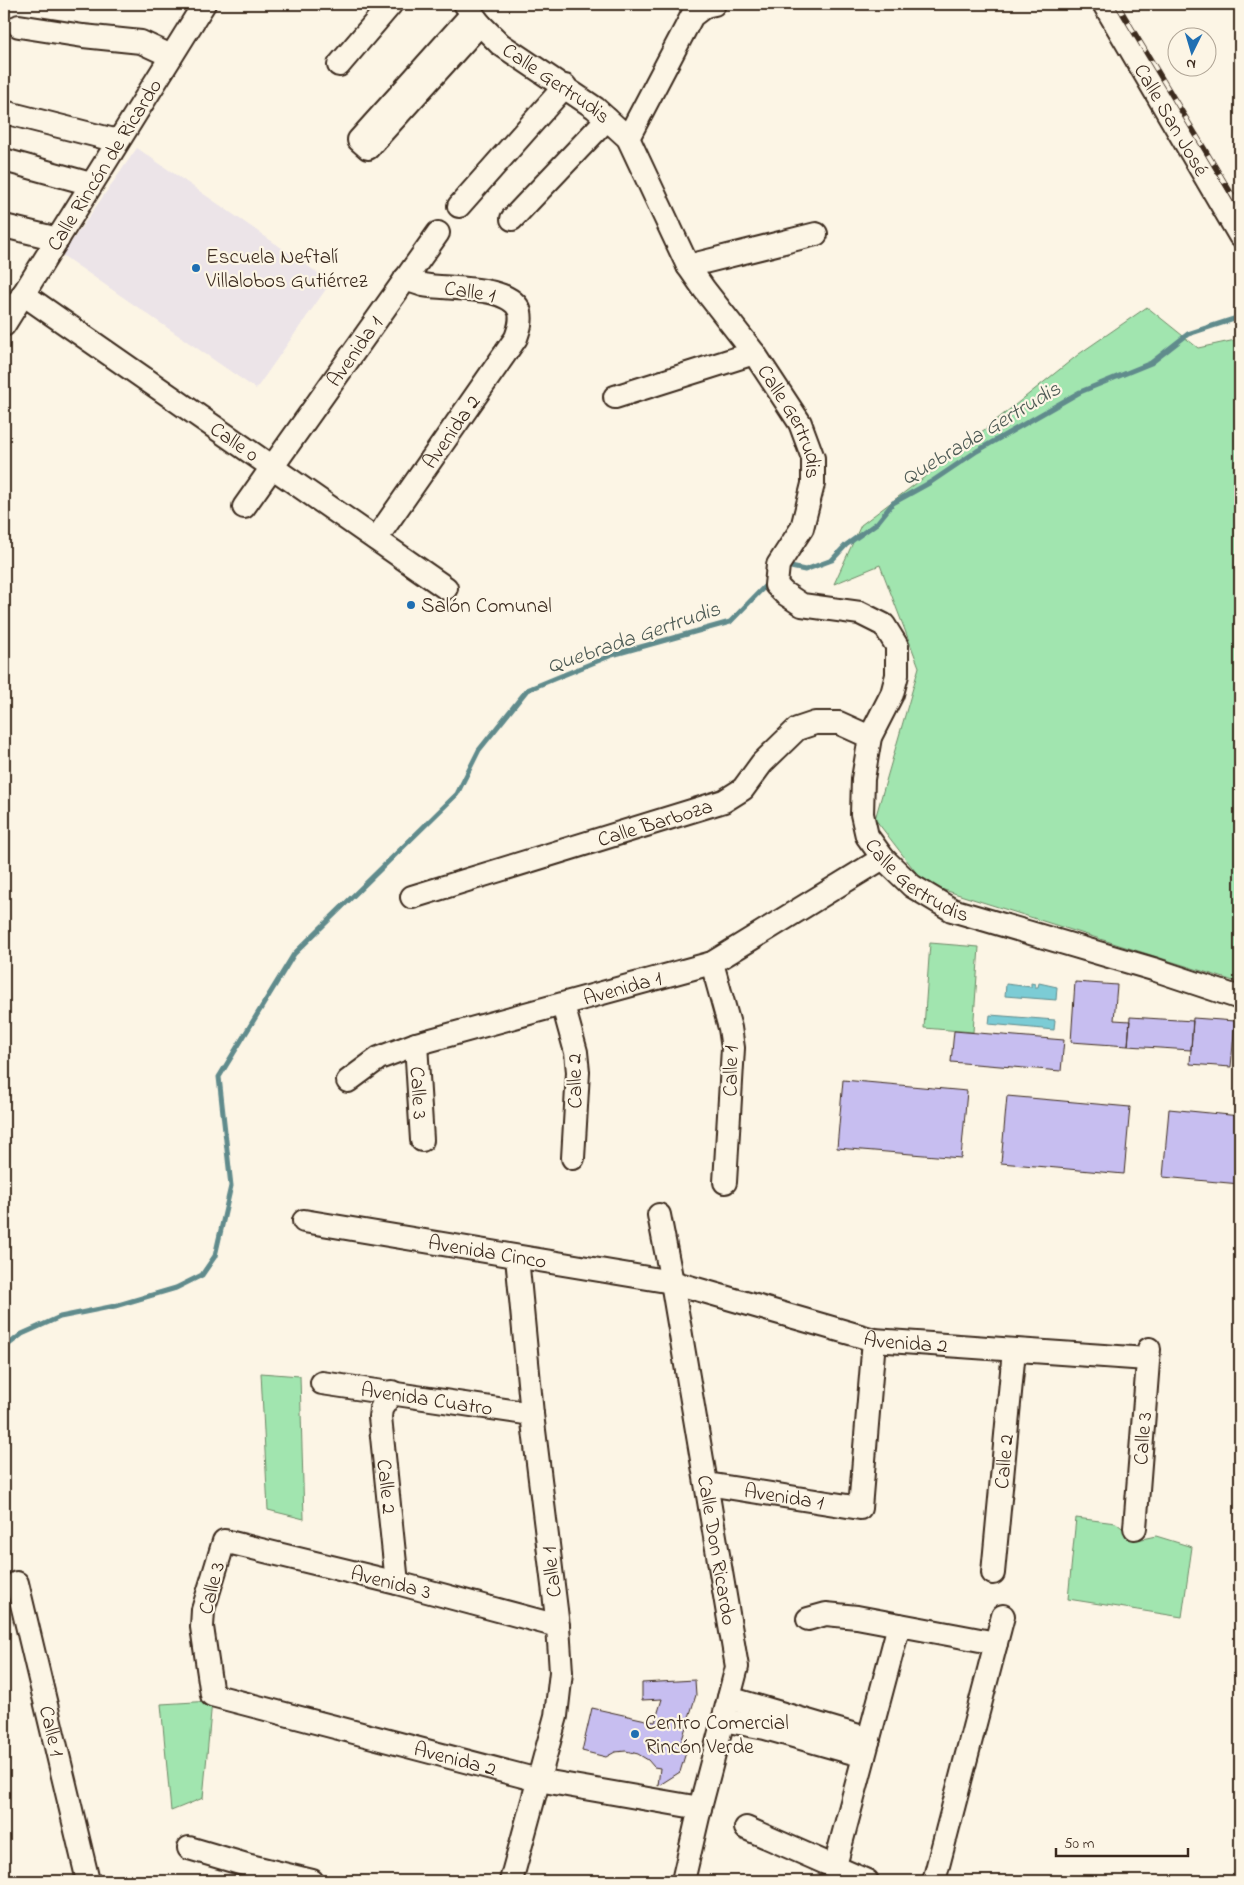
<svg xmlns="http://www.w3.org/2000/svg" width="1244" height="1885" viewBox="0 0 1244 1885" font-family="'Indie Flower',sans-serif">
  <rect width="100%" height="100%" fill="#fcf5e5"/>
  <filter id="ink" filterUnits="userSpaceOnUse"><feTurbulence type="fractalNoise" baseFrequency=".02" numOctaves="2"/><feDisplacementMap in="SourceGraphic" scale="10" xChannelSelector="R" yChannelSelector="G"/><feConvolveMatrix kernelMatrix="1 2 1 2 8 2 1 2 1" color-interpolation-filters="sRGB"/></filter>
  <g filter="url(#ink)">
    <path fill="#ece4e8" d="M137,148L331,282L256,389L62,255Z"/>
    <path fill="#a1e5af" stroke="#6e8866" d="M1147,4H1240V8Z
      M1147,307L1198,348L1240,339V983L925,884L875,819L919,667L880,565L834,584L861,525L930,473L1079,354Z
      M930,943L979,947L973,1032L924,1028Z
      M261,1373L300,1376L304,1519L268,1510Z
      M1076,1518L1116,1523L1137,1540L1156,1536L1192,1547L1182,1617L1068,1599Z
      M212,1701L203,1798L171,1811L161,1704Z"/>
    <path fill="#7bccd5" stroke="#618b8c" d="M1031,983L1035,984V987H1038L1039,983L1057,987L1056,1000L1005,996L1006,984L1031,987Z
      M990,1015L1055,1020L1054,1030L989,1024Z"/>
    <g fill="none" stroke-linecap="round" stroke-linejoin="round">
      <path stroke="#618b8c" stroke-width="5" d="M786,566L805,570L832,560L846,545L877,523L893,503L931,482L977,451L1080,392L1151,363L1188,334L1240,317
        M4,1348L22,1334L60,1317L115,1306L176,1288L202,1275L215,1256L231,1186L219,1077L294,954L457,794L479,750L527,690L612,655L730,622L769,582"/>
    </g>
    <path fill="#c7bef0" stroke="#3b2a1e" d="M1075,982L1117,985L1114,1020L1130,1021L1128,1046L1071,1042Z
      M1130,1017L1193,1021L1191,1050L1128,1046Z
      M1193,1018L1235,1021L1231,1067L1190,1064Z
      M954,1031L1064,1040L1061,1071L951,1062Z
      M843,1080L967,1091L961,1158L837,1148Z
      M1007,1096L1130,1107L1124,1174L1001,1163Z
      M1169,1109L1240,1116V1184L1163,1177Z
      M695,1680L696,1695L680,1746L687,1749L680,1772L658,1786L660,1768L654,1767L648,1760L638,1754L626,1751L615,1752L606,1757L582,1751L592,1708L655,1722L662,1699L642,1700V1683Z"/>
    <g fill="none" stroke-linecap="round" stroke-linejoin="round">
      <g stroke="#3b2a1e" stroke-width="26">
        <g id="minor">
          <path id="s1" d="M465,4L480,24L500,44L595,108L628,138L688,266L704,289L754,353L800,423L813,458V484L802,528L778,565L776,585L784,593L802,605L860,613L884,625L897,646V675L892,694L870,737L863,779L862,814L867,836L883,858L912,886L952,910L1153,969L1240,998"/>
          <path id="s2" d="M1104,4L1240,236"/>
          <path d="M472,14L359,140L368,148L480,24"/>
          <path d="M19,26L83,36L141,42L171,56"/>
          <path d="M339,65L391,4"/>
          <path d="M4,112L118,141"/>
          <path d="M628,138L692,16L705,6L714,4"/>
          <path d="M4,160L91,184"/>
          <path d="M459,206L565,86"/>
          <path d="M512,219L607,119"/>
          <path d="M4,226L58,239"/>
          <path d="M688,266L816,234"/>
          <path id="s3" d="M23,294L446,588"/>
          <path id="s4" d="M4,325L204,4"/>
          <path d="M615,397L754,353"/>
          <path id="s5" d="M244,507L438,233"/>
          <path id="s6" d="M376,539L516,338C519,329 522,322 520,312C511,284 447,290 423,285C417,283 411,281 405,279"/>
          <path id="s7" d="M412,897L724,801L743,789L762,763L797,729L815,723H839L870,737"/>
          <path d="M712,963L730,1028L733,1048L725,1182"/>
          <path d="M563,1005L576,1052L578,1072L573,1158"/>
          <path id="s8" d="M416,1044L422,1140"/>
          <path id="s9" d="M348,1081L379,1058L416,1044L712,963L883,858"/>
          <path id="s10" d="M659,1215L672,1282L737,1667L700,1808L683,1881"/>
          <path id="s11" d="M304,1221L672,1282L874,1340L1147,1359"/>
          <path id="s12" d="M322,1383L532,1414"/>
          <path id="s13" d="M392,1392L381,1409L380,1417L397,1583"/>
          <path id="s14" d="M707,1484L860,1508L874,1340"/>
          <path id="s15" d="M1135,1528L1149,1349"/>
          <path id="s16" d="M993,1573L1014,1350"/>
          <path id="s17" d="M17,1583L88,1881"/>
          <path d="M808,1619L826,1614L857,1617L996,1643"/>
          <path id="s18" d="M558,1626L397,1583L224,1541L203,1610L202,1627L212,1695L538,1780L700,1808"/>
          <path d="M729,1698L869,1739"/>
          <path d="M723,1720L765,1728L864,1756"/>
          <path d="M746,1828L867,1881"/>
          <path d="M189,1848L250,1866L312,1881"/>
          <path d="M835,1866L899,1625"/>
          <path d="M511,1881L556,1716L561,1672L558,1626L532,1414L517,1257"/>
          <path d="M934,1881L1003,1616"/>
        </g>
      </g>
      <use href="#minor" stroke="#fcf5e5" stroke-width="22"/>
      <g stroke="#3b2a1e" stroke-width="5.5">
        <path id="rail" d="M1117,4L1240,208"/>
      </g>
      <use href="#rail" stroke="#fcf5e5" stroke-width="4" stroke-dasharray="11" stroke-linecap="butt"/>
    </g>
  </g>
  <g fill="#1f6fb2" stroke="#fcf5e5" stroke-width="2">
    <circle cx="196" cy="268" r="5"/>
    <circle cx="411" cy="605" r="5"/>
    <circle cx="635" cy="1734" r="5"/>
  </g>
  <g text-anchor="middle" stroke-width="4.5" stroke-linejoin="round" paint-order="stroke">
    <g font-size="21" fill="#3b2a1e" stroke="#fcf5e5">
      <text dy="7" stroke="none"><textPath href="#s1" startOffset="122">Calle Gertrudis</textPath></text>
      <text dy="7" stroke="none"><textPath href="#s2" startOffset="134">Calle San José</textPath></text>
      <text dy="7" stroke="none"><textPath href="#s4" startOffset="189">Calle Rincón de Ricardo</textPath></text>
      <text transform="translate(470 291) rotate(9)" y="7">Calle 1</text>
      <text dy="7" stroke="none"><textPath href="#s5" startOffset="191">Avenida 1</textPath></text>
      <text dy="7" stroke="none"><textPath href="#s1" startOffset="542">Calle Gertrudis</textPath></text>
      <text dy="7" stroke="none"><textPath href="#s6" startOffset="131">Avenida 2</textPath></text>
      <text dy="7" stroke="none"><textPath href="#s3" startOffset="258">Calle 0</textPath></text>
      <text dy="7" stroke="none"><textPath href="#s7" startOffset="254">Calle Barboza</textPath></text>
      <text dy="7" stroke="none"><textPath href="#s1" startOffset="1128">Calle Gertrudis</textPath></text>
      <text dy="7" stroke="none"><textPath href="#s9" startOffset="292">Avenida 1</textPath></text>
      <text transform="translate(730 1071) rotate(-89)" y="7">Calle 1</text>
      <text transform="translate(574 1081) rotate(-91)" y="7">Calle 2</text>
      <text dy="7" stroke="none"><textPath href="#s8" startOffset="49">Calle 3</textPath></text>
      <text dy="7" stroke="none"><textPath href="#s11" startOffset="186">Avenida Cinco</textPath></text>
      <text dy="7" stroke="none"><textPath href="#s11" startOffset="615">Avenida 2</textPath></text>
      <text dy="7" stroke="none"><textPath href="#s12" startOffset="106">Avenida Cuatro</textPath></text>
      <text dy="7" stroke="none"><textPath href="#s15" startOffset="90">Calle 3</textPath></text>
      <text dy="7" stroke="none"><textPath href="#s16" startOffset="112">Calle 2</textPath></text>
      <text dy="7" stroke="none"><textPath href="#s13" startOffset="98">Calle 2</textPath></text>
      <text dy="7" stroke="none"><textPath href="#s14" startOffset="78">Avenida 1</textPath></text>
      <text dy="7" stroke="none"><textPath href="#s10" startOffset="340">Calle Don Ricardo</textPath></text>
      <text transform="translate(551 1572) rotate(-97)" y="7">Calle 1</text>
      <text transform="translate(391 1582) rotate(14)" y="7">Avenida 3</text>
      <text transform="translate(211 1588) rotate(-76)" y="7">Calle 3</text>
      <text dy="7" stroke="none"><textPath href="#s17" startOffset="152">Calle 1</textPath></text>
      <text dy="7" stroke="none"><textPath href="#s18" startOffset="754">Avenida 2</textPath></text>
    </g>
    <g font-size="21" fill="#3b2a1e" stroke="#fcf5e5" text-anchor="start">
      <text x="206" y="263">Escuela Neftalí<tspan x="206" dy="24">Villalobos Gutiérrez</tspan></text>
      <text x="421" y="612">Salón Comunal</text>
      <text x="645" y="1729">Centro Comercial<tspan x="645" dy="24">Rincón Verde</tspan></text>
    </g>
    <g font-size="22" font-style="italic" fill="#4e5b55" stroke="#fcf5e5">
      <text transform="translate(980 432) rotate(-31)" y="8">Quebrada Gertrudis</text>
      <text transform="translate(633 636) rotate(-19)" y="8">Quebrada Gertrudis</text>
    </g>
  </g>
  <rect width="1244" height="1885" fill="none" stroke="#fcf5e5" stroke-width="20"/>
  <rect x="10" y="10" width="1224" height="1865" fill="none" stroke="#3b2a1e" stroke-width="2" filter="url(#ink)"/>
  <g transform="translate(1192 52) rotate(185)"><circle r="24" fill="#fcf5e5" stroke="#afa495"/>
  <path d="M0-4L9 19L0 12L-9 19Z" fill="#1f6fb2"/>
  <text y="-8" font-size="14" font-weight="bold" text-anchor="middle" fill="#3b2a1e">N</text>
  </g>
  <path d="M1056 1848v8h132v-8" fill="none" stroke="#3b2a1e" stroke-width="2.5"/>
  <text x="1064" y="1848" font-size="15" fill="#3b2a1e" stroke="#fcf5e5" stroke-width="4" paint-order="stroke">50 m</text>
</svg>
